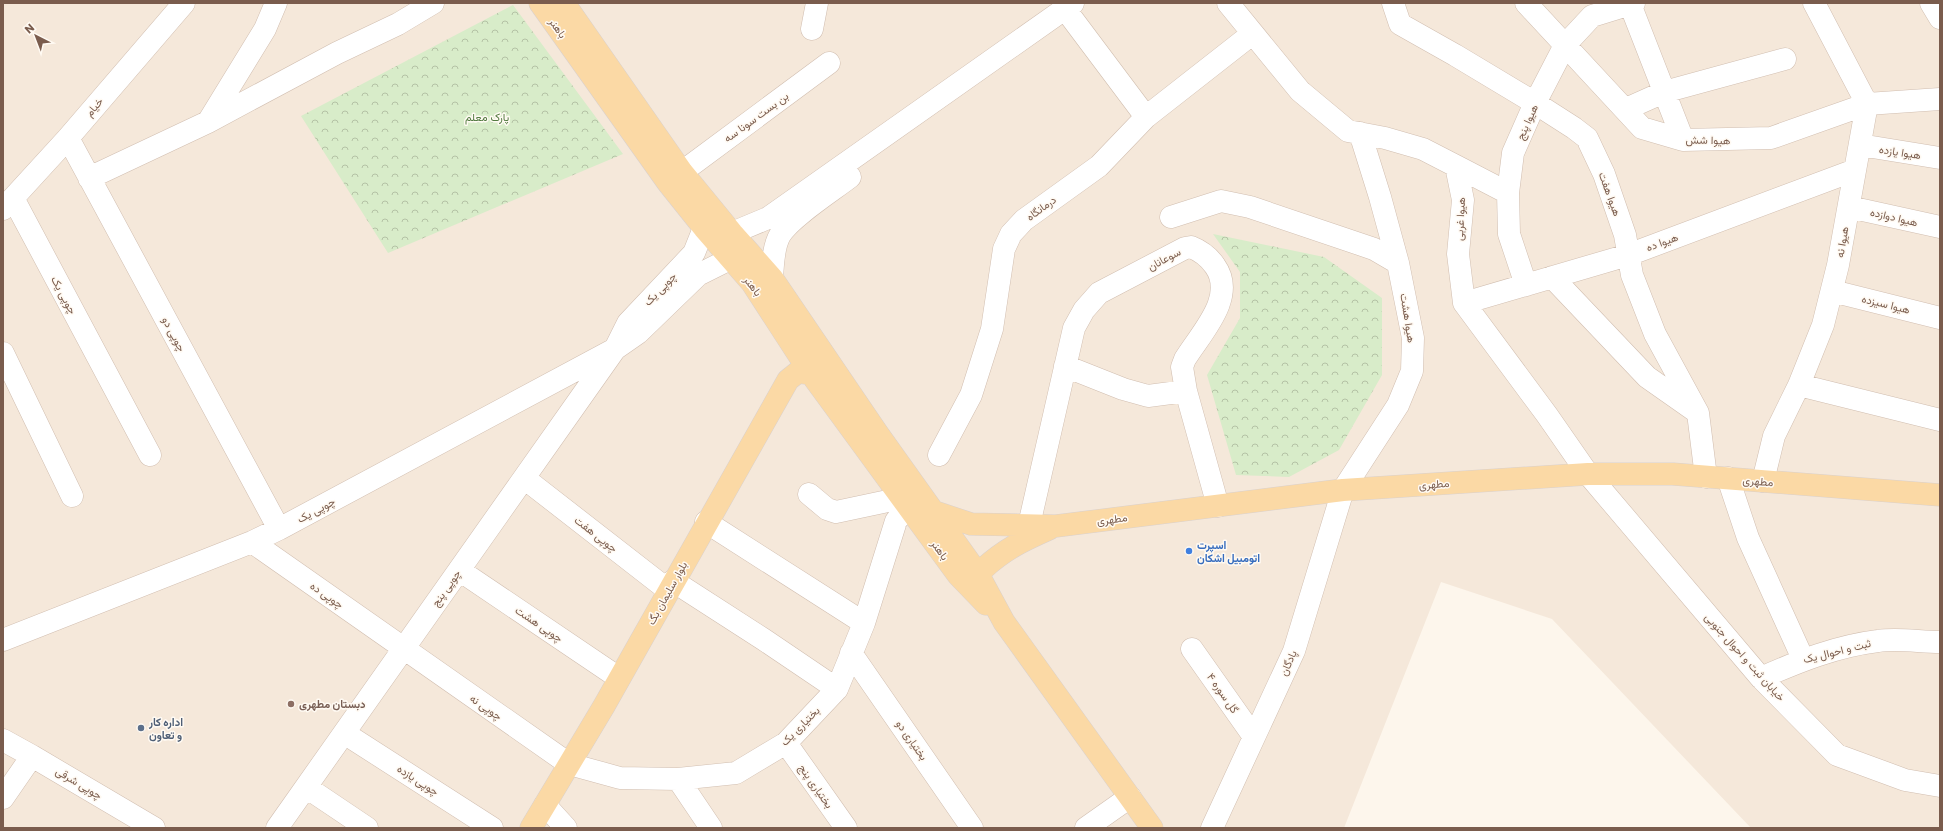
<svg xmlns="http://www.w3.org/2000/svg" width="1943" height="831" viewBox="0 0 1943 831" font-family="Poppins,Vazirmatn,sans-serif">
  <defs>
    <pattern id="park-crowns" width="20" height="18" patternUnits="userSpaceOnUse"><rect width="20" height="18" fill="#d8ecc9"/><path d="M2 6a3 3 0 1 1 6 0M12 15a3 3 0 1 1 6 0" fill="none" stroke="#b4c2a5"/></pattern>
  </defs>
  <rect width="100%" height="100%" fill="#fdf6ec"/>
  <path fill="#f5e8da" d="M3,3H1940V828H1751L1552,619L1441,582L1344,828H3Z"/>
  <path fill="url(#park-crowns)" d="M513,5L623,154L388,253L301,116Z
    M1213,234L1324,257L1382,298V375L1339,450L1289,477L1236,475L1207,375L1240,318V272Z"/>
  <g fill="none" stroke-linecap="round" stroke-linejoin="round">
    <g stroke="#d1beb0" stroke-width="23">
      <path id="minor" d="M1228,3L1300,91L1348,131L1385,138L1423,149L1456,166L1463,200L1458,254L1464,303L1547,415L1588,474L1761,678L1837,755L1905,780L1940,786
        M1393,3L1400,24L1455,55L1535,103L1574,128L1587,138L1604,174L1625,235L1632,275L1655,334L1698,413L1706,477
        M1526,3L1642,128L1683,140L1771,138L1867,104L1940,99
        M1931,3L1940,18
        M1630,4L1683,140
        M1065,9L1146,117
        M812,29L817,3
        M1626,109L1664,92L1785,59
        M208,122L265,29L276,3
        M68,138L279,529
        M1860,145L1940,158
        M1456,166L1508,193
        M682,172L829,63
        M89,178L208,122L337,53L398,24L433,3
        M13,198L150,455
        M1849,207L1940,227
        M3,209L68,138L184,3
        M1171,217L1221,201L1250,207L1374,249L1398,263
        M732,233L768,218L1073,3
        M1552,277L1647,377L1694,410
        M772,278C773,264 773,247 780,235C791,217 832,191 850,177
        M1526,285L1509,234L1508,193L1513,153L1535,103L1565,45L1592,16L1634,3
        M1832,291L1940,318
        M1464,303L1628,255L1855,170
        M3,353L72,496
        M1065,366L1123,389L1148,396L1186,391
        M1799,385L1940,420
        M939,455L971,395L992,329L1004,249L1011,234L1024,220L1099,166L1146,117L1252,34
        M524,478L668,590
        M1728,478L1748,538L1803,659
        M1763,481L1774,436L1799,385L1823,325L1838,265L1867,104L1814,3
        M809,494L827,509L836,512L902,498
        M706,522L864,623
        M1029,525L1074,328L1084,310L1099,293L1185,248L1191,247C1201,251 1209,257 1215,266C1237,297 1201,333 1185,359L1182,367L1186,391L1218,506
        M252,542L569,764L620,778L678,779L736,773L786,743L837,689L864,623L896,521L908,506
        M459,570L619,678
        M673,581L763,639L837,689
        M3,640L252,542L279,529L615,349L638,333L698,275L730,259
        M1192,649L1254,737
        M851,653L972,828
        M1761,678C1799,661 1837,646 1878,641C1898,638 1920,642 1940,642
        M344,733L492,828
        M3,740L32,756L154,828
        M786,743L846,828
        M678,779L711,828
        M306,787L367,828
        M3,798L32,756
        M545,805L566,828
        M277,828L615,349L628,323L694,253L704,228
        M1086,828L1130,797
        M1212,828L1294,651L1343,490L1398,405L1412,371L1413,338L1398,263L1380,197L1360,133"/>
    </g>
    <g stroke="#dad1cd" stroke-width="23">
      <path id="major" d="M540,3L668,183L704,228L752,283L811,374L958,575L986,604
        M564,3L682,172L732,233L772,278L878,434L978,574L1004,622L1152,828
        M932,511L971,524L1056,526L1343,490L1588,474H1673L1940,495
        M964,576C971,578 978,574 983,569C1005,549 1022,541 1049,529
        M531,828L604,706L788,380L798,372L811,374"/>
    </g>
    <use href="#minor" stroke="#fff" stroke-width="22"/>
    <use href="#major" stroke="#fbd9a5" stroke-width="22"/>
  </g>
  <circle fill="#3f7fe0" stroke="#fffaf3" stroke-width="1.5" cx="1189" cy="551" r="4"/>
  <circle fill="#8d6e63" stroke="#fffaf3" stroke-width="1.5" cx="291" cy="704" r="4"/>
  <circle fill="#5c6f8a" stroke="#fffaf3" stroke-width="1.5" cx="141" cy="728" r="4"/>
  <g text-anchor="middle" stroke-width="3" stroke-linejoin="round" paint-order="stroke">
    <g font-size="11" fill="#7a5c4d" stroke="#fffaf3">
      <text transform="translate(558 28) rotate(55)" y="4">باهنر</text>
      <text transform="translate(94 107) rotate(-50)" y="4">خیام</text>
      <text transform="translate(756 117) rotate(-36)" y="4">بن بست سونا سه</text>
      <text transform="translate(1527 122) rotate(-66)" y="4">هیوا پنج</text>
      <text transform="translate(1708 140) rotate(1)" y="4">هیوا شش</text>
      <text transform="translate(1900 152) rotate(9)" y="4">هیوا یازده</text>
      <text transform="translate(1610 194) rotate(70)" y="4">هیوا هفت</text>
      <text transform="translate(1041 208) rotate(-36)" y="4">درمانگاه</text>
      <text transform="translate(1894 217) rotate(13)" y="4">هیوا دوازده</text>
      <text transform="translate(1460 219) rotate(-87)" y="4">هیوا غربی</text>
      <text transform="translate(1662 242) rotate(-20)" y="4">هیوا ده</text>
      <text transform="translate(1842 242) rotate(-80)" y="4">هیوا نه</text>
      <text transform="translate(1164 259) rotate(-28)" y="4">سوعانان</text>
      <text transform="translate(753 286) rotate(53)" y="4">باهنر</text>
      <text transform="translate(660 289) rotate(-46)" y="4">چوپی یک</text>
      <text transform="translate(64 295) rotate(62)" y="4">چوپی یک</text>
      <text transform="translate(1886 304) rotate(14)" y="4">هیوا سیزده</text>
      <text transform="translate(1408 318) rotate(81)" y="4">هیوا هشت</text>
      <text transform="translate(174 334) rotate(62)" y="4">چوپی دو</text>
      <text transform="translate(1758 481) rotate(5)" y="4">مطهری</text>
      <text transform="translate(1434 484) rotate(-4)" y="4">مطهری</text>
      <text transform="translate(316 510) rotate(-28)" y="4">چوپی یک</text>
      <text transform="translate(1112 519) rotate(-7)" y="4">مطهری</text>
      <text transform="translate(596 534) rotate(38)" y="4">چوپی هفت</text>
      <text transform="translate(940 550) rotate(54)" y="4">باهنر</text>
      <text transform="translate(446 588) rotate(-55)" y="4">چوپی پنج</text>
      <text transform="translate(667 593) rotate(-61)" y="4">بلوار سلیمان بگ</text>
      <text transform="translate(327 595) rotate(35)" y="4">چوپی ده</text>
      <text transform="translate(539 624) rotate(34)" y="4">چوپی هشت</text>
      <text transform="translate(1837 651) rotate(-14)" y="4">ثبت و احوال یک</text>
      <text transform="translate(1745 657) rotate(48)" y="4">خیابان ثبت و احوال جنوبی</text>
      <text transform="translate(1288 663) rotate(-66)" y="4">پادگان</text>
      <text transform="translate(1223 693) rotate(55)" y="4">گل سوره ۴</text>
      <text transform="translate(486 707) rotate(35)" y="4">چوپی نه</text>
      <text transform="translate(800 726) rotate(-45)" y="4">بختیاری یک</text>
      <text transform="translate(912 740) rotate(55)" y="4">بختیاری دو</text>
      <text transform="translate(418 780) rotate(33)" y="4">چوپی یازده</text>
      <text transform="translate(79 783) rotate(31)" y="4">چوپی شرقی</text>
      <text transform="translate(816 786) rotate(55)" y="4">بختیاری پنج</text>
    </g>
    <g font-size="11" fill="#537a41" stroke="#fffaf3">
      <text x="487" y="121">پارک معلم</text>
    </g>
    <g font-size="11" font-weight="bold" fill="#366cbe" stroke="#fffaf3" text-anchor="start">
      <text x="1197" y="549">اسپرت<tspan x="1197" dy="13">اتومبیل اشکان</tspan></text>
    </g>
    <g font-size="11" font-weight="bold" fill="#785e54" stroke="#fffaf3" text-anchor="start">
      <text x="299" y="708">دبستان مطهری</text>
    </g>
    <g font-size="11" font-weight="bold" fill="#4e5e75" stroke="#fffaf3" text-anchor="start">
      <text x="149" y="726">اداره کار<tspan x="149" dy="13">و تعاون</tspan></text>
    </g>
  </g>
  <rect width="1943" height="831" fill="none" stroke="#7a5c4d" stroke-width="8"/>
  <g transform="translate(36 36) rotate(318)" stroke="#fffaf3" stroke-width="3" paint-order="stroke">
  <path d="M0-3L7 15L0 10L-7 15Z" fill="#7a5c4d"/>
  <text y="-6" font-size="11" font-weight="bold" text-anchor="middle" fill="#7a5c4d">N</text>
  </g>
</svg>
